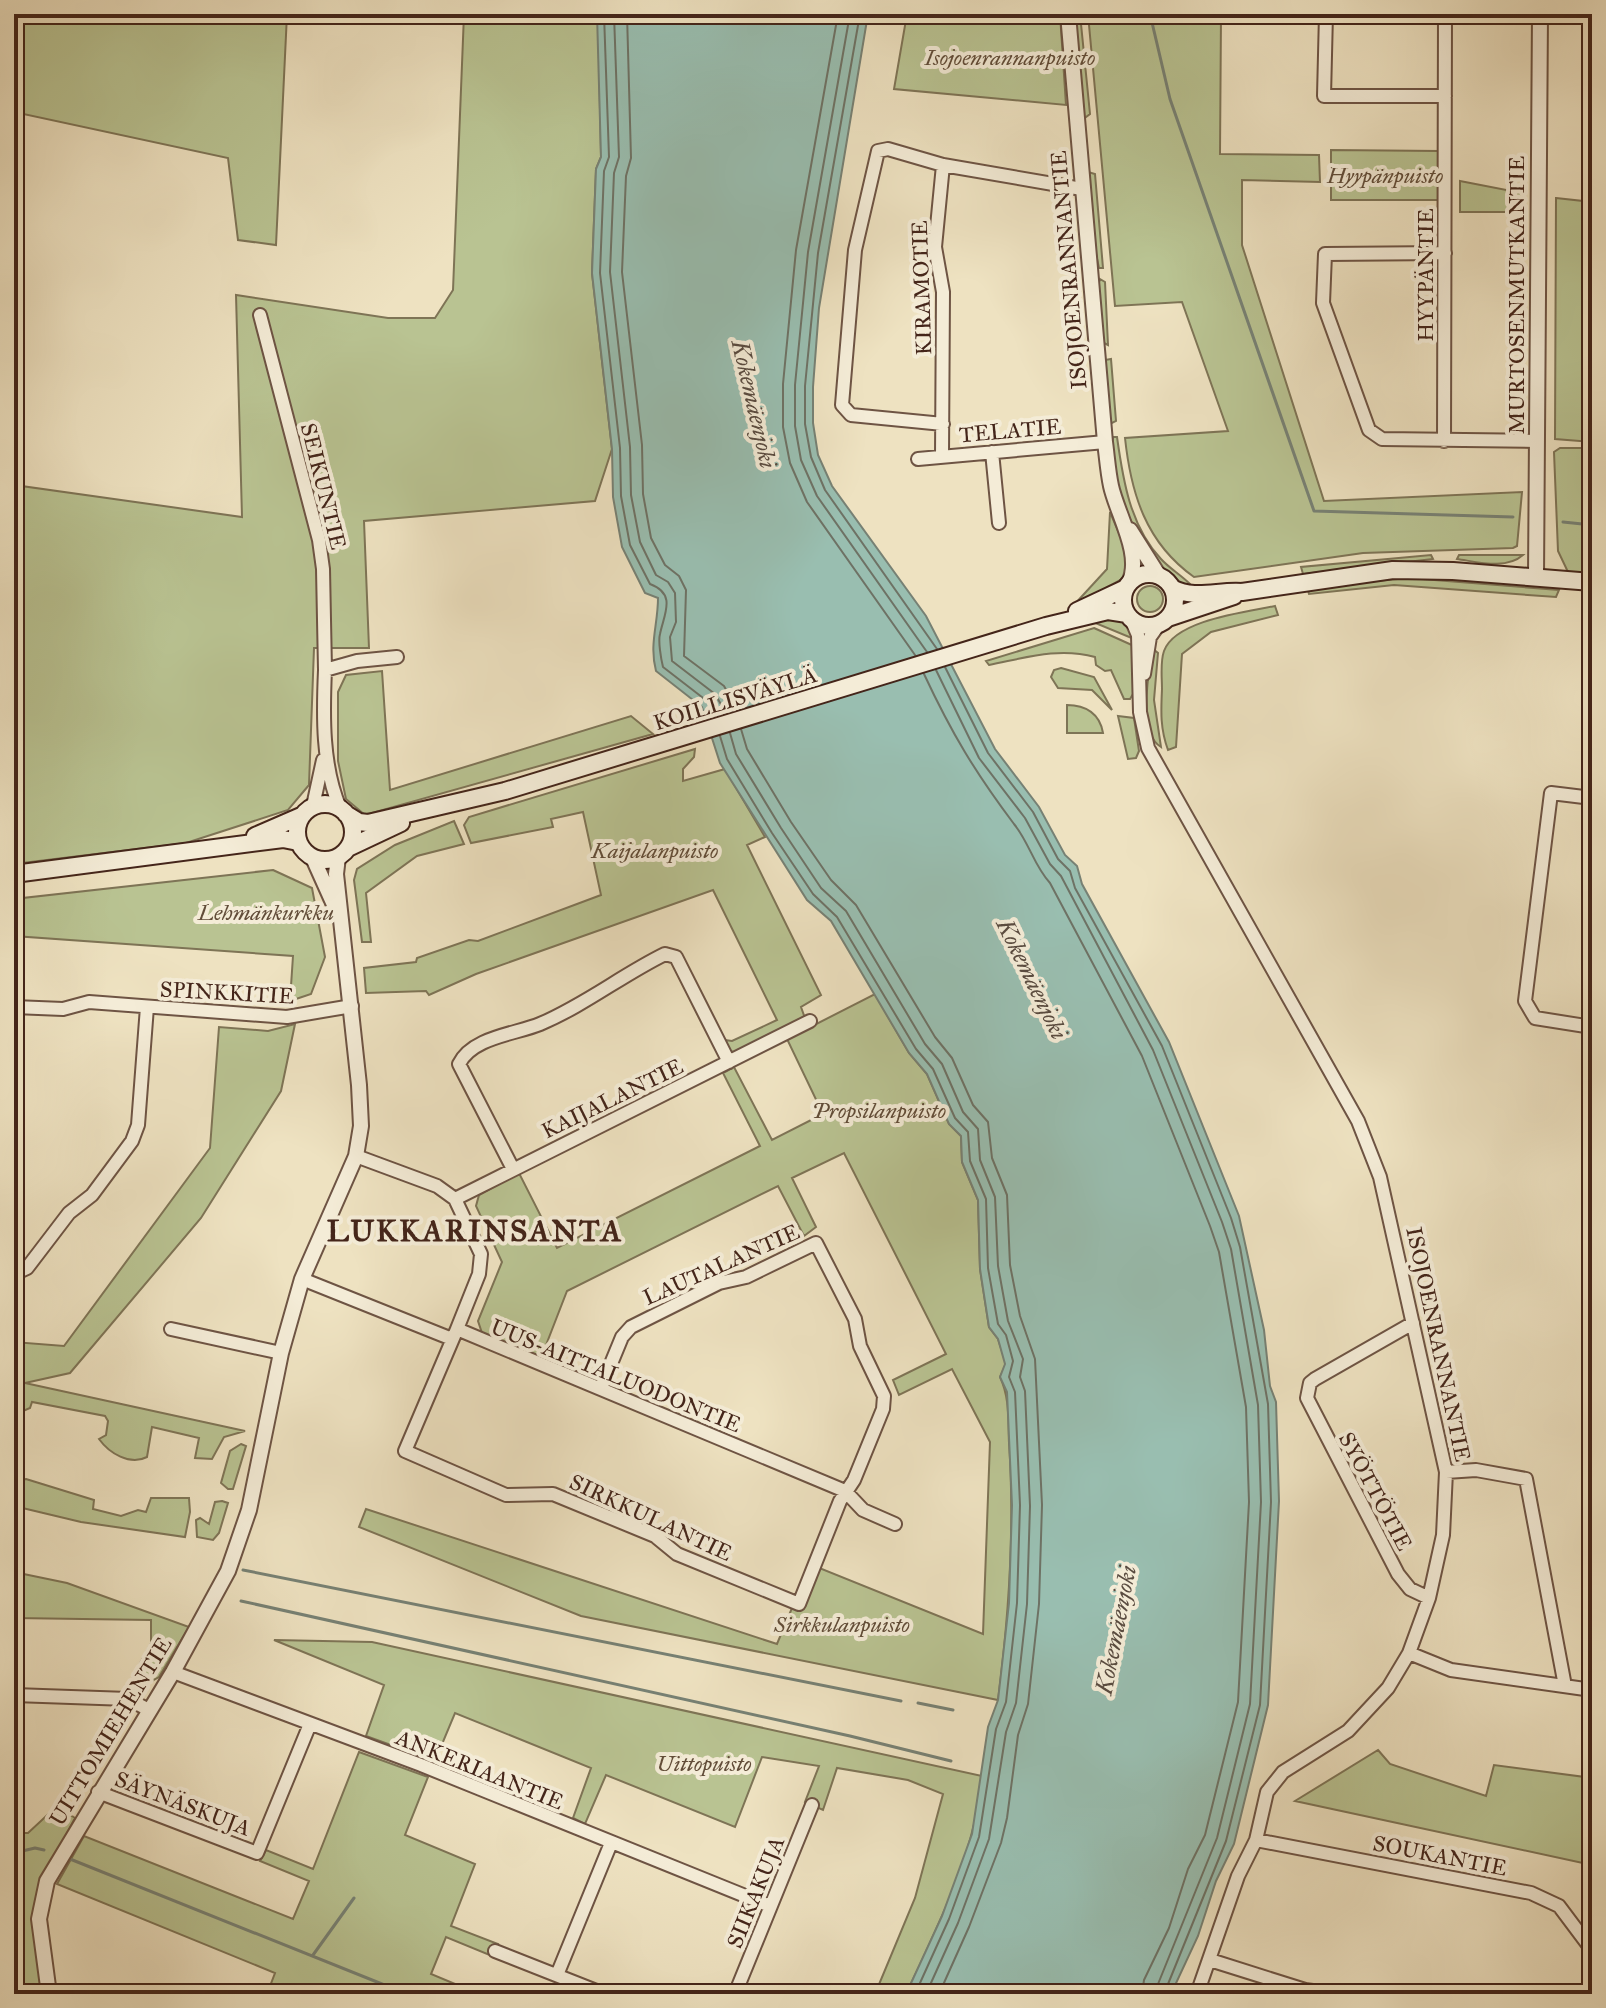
<svg xmlns="http://www.w3.org/2000/svg" width="1606" height="2008" viewBox="0 0 1606 2008" font-family="'IM FELL Great Primer',serif">
  <rect width="100%" height="100%" fill="#eee2c1"/>
  <filter id="stains"><feTurbulence type="fractalNoise" baseFrequency=".0025" numOctaves="4"/><feColorMatrix values="0 0 0 0 .2 0 0 0 0 .09 0 0 0 0 .02 0 0 0 .5 -.17"/></filter>
  <radialGradient id="worn" r=".72"><stop offset=".6" stop-color="#630" stop-opacity="0"/><stop offset="1" stop-color="#630" stop-opacity=".3"/></radialGradient>
  <path fill="#b9c392" stroke="#7e7456" stroke-width="2" d="M14,14H287L276,245L238,240L228,158L14,112Z
    M464,14H598L601,157L596,169L592,273L612,449L595,501L364,521L369,648H314L309,785L288,810L186,843L14,864V485L242,517L236,295L388,318H435L453,290Z
    M907,14H1060L1066,105L894,89Z
    M1073,14H1080L1090,114L1082,120Z
    M1088,14H1221L1220,154L1319,155L1320,182L1242,180V245L1324,501L1522,492L1517,546L1513,548L1363,553L1194,577C1146,543 1131,494 1125,438L1228,431L1182,302L1115,306Z
    M1331,150L1439,151L1438,200H1331Z
    M1088,172L1095,174L1103,268H1099L1093,240Z
    M1460,181L1522,193V212H1460Z
    M1556,198L1592,202V442L1555,439Z
    M1100,279L1105,282L1108,345L1102,342L1097,289Z
    M1111,359L1116,421L1110,424L1105,360Z
    M1113,437H1117C1123,480 1130,526 1161,559C1169,568 1181,575 1190,584V590C1149,572 1103,482 1113,437Z
    M1560,448H1592V574L1568,572L1558,551L1554,452Z
    M1110,512L1130,559L1126,577L1073,606L1107,569Z
    M1431,555L1433,559L1303,574L1301,567Z
    M1459,555H1523C1506,570 1478,562 1457,559Z
    M1409,578L1559,590L1556,597L1394,585L1309,594L1307,587Z
    M1137 599a13 13 0 1 1 26 0a13 13 0 1 1-26 0Z
    M1275,606L1278,615L1211,632L1182,654L1176,747L1168,750C1160,728 1161,711 1162,689C1162,677 1160,662 1164,651C1175,620 1246,612 1275,606Z
    M1111,614L1129,623L1134,639L1088,620Z
    M1094,628L1134,646L1133,694L1130,699H1124L1111,670L1105,671L1096,665L1095,657C1058,647 1025,658 989,665L986,661Z
    M1152,648L1158,653L1154,700L1161,747C1137,733 1149,672 1152,648Z
    M1061,668L1094,677L1112,710L1092,690L1058,688L1051,677L1054,670Z
    M382,671L390,790L631,716L653,734L365,815L346,799L338,761V692L346,675Z
    M1067,705C1086,705 1100,714 1103,733H1067Z
    M1118,716L1134,718L1139,751L1136,758L1128,759Z
    M695,749L694,757L683,769V781L725,769L765,837L747,845L821,995L801,1007L806,1021L740,1054L730,1051L725,1040L732,1041L777,1020L713,890L476,974L429,995L426,991L366,993L364,968L416,962L417,958L469,940L478,941L601,895L583,812L551,819L553,827L471,843L464,825L469,817Z
    M454,821L464,844L417,856L366,893L371,942H362L354,880L357,869L395,845Z
    M273,870L312,888L325,957L311,994L290,1001L293,956L14,936V899Z
    M875,994L909,1053L927,1074L949,1124L961,1136L962,1162L978,1200L980,1269L989,1327L998,1339L1006,1364L1000,1377C1010,1398 1008,1421 1009,1443C1015,1529 1009,1615 998,1700L581,1616L359,1527L366,1509L777,1644L792,1608L800,1610L817,1567L983,1634L990,1442L952,1369L899,1395L893,1380L946,1354L844,1153L792,1178L816,1227L804,1236L778,1186L567,1291L541,1358L482,1333L478,1321L502,1262L476,1206L479,1195L519,1173L557,1248L760,1146L723,1073L734,1067L772,1140L823,1114L787,1039Z
    M295,1024L281,1091L201,1218L70,1373L25,1383L245,1431L224,1437L212,1459L195,1458L199,1438L152,1427L147,1457C130,1466 109,1453 99,1439L106,1435L108,1421L105,1416L32,1402L30,1408L14,1415V1342L64,1346L210,1148L219,1027L268,1031Z
    M241,1444L246,1446L233,1489H228L221,1483L230,1451Z
    M26,1479L94,1500L93,1509L121,1516L138,1510L146,1512L151,1498H189L190,1512L185,1537L81,1522L14,1506L21,1480Z
    M222,1501L228,1503L219,1533L213,1540L197,1537L196,1520L200,1518L209,1524L215,1502Z
    M14,1572L67,1583L189,1627L159,1677L134,1691L126,1689L151,1643V1620L14,1618Z
    M274,1640L372,1642L982,1776C976,1851 938,1926 906,1994H875L915,1898L943,1794L908,1780L837,1768L823,1810L805,1802L819,1766L762,1757L735,1827L606,1775L585,1824L573,1818L591,1768L455,1713L435,1761L366,1736L384,1685Z
    M1378,1750L1390,1764L1486,1796L1494,1765L1592,1778V1865L1295,1801Z
    M359,1752L428,1777L405,1835L475,1864L451,1926L498,1944L492,1956L446,1937L431,1974L479,1994H267L275,1973L57,1884L84,1836L293,1919L309,1881L260,1861L266,1850L313,1869Z
    M57,1806L75,1818L39,1887L35,1916L43,1994H14V1833H28Z"/>
  <path fill="#99beb0" stroke="#778174" stroke-width="2" d="M597,14H868L819,308L813,387V423L818,455L832,486L926,616L995,749L1039,807L1065,855L1077,866L1082,884L1169,1042L1239,1216L1264,1330L1270,1386L1276,1402L1279,1501L1268,1705L1234,1844L1216,1881L1198,1936L1171,1994H906L942,1916L972,1834L988,1727L998,1700L1009,1603L1012,1505L1007,1392L1000,1377L1005,1364L998,1339L989,1327L980,1269L978,1200L962,1162L961,1136L949,1124L927,1074L909,1053L831,921L807,900L720,763L702,707L656,671C649,644 658,625 658,598L645,593L622,547L613,497L612,449L592,273L596,169L601,157Z"/>
  <g fill="none" stroke-linecap="round" stroke-linejoin="round">
    <path stroke="#6e7265" stroke-width="2" d="M604,14L609,157L604,171L600,273L620,448L621,496L630,545L650,584C677,594 664,614 660,634C658,641 661,659 663,667L707,701L716,716
      M614,14L619,157L614,173L610,272L630,447L631,495L640,542L656,575L668,582L675,593L676,622L670,637L672,661L715,694L726,713
      M627,14L631,158L626,176L622,272L642,445L643,494L651,538L665,565L679,576L686,590L684,656L724,686L737,710
      M838,14L796,250L783,384V427L790,463L807,502L915,655
      M850,14L808,252L795,385V426L801,460L817,496L927,652
      M860,14L818,253L805,386V424L811,457L825,490L937,649
      M945,667L988,753L1033,812L1058,859L1070,871L1075,888L1162,1046L1231,1218L1240,1247L1268,1404L1271,1502L1260,1705L1226,1841L1164,1994
      M936,670L979,758L1025,818L1050,864L1061,876L1153,1050L1222,1222L1231,1249L1258,1405L1261,1502L1250,1704L1217,1838L1154,1994
      M924,674C952,734 975,772 1014,824C1029,842 1034,866 1050,883L1142,1056L1210,1226L1219,1252L1246,1407L1249,1502L1238,1702L1205,1835L1188,1869L1169,1928L1144,1980L1142,1994
      M741,729L747,749L791,822L831,880L856,905L935,1037L952,1058L973,1105L988,1122L992,1158L1007,1195L1010,1265L1020,1316L1035,1359L1042,1505L1039,1604L1028,1704L1018,1735L1007,1818L1001,1843L969,1927L939,1994
      M730,733L736,754L781,828L821,888L846,911L925,1044L942,1064L963,1112L978,1129L980,1160L995,1197L998,1266L1008,1321L1023,1359L1020,1377L1025,1391L1030,1506L1027,1604L1016,1703L1006,1732L989,1839L958,1923L926,1994
      M720,736L727,759L772,833L813,894L837,917L916,1049L933,1069L955,1118L968,1132L970,1161L986,1199L988,1268L998,1324L1006,1335L1013,1361L1009,1377L1015,1392L1020,1505L1017,1603L1006,1702L996,1729L979,1837L949,1919L915,1994"/>
    <path stroke="#778174" stroke-width="3" d="M1150,14L1170,99L1314,511L1513,517
      M1563,522L1592,525
      M243,1570L901,1701
      M241,1601L850,1736L951,1761
      M918,1703L953,1710
      M14,1853L35,1848L44,1850
      M70,1859L407,1994
      M313,1955L354,1898"/>
    <g stroke="#6e5444" stroke-width="16">
      <path id="minor" d="M1326,14L1324,96H1445
        M1445,253L1325,254L1323,303L1369,430L1382,439L1537,441
        M260,315L319,540L323,569L325,670
        M943,424L851,415L842,405L855,250L878,151L888,149L943,165L1082,189
        M1444,441L1445,14
        M992,452L999,523
        M942,456L943,292L935,247L943,165
        M918,459L1105,442
        M1131,619L1138,635L1140,712L1148,748L1358,1121L1380,1177L1446,1472L1443,1535L1429,1598L1409,1653L1388,1688L1348,1731L1283,1772L1267,1792L1256,1840L1238,1876L1197,1994
        M1144,674L1150,637L1160,623
        M1592,798L1551,793L1525,1001L1535,1018L1592,1027
        M313,806L323,760
        M340,808C322,766 323,715 325,670L357,661L397,657
        M14,1007L63,1009L89,1002L287,1017L352,1006
        M356,1156L437,1186L455,1199L481,1254L479,1274L457,1329L845,1491L863,1510L895,1524
        M513,1169L459,1064C472,1037 516,1034 540,1024C585,1005 622,975 665,954L676,957L729,1062
        M455,1199L810,1021
        M14,1274L27,1268L69,1213L92,1195L132,1141L138,1125L147,1007
        M302,1279L452,1339
        M1413,1323L1315,1379L1310,1383L1307,1398L1398,1574L1410,1589L1429,1598
        M171,1329L281,1353
        M457,1329L405,1451L506,1495L553,1494L655,1536L677,1554L799,1604L840,1501L854,1480L883,1409L884,1396L860,1346L855,1319L816,1243L746,1277L719,1283L631,1327L622,1337L601,1388
        M1446,1472L1476,1470L1526,1479L1565,1686
        M1409,1653L1451,1670L1592,1690
        M173,1672L421,1765L770,1906
        M14,1695L128,1699L149,1710
        M98,1792L257,1853L310,1724
        M1256,1840L1531,1893L1559,1906L1592,1950
        M495,1951L604,1994
        M1210,1960L1305,1990L1336,1994
        M557,1975L611,1843
        M735,1994L812,1805"/>
    </g>
    <g stroke="#6e5444" stroke-width="18">
      <path id="tertiary" d="M1068,14L1105,442C1107,457 1108,472 1111,486C1117,514 1143,555 1129,583
        M1130,530L1159,576
        M1536,577L1540,14
        M313,858L335,907
        M49,1994L39,1919L47,1881L173,1672L228,1571L249,1510L281,1353L302,1279L356,1156L361,1126L359,1085L336,874L338,857"/>
    </g>
    <g stroke="#44251a" stroke-width="20">
      <path id="secondary" d="M1123 600a26 26 0 1 1 52 0a26 26 0 1 1-52 0Z
        M1172,588C1195,600 1218,590 1242,592L1393,570L1453,571L1592,582
        M1077,611L1126,588
        M1168,618L1234,596
        M297 832a28 28 0 1 1 56 0a28 28 0 1 1-56 0Z
        M346,814L359,822L368,823L505,791L1046,626L1108,611L1127,614
        M255,836L301,816
        M348,848L401,823
        M14,874L283,839L298,842"/>
    </g>
    <use href="#minor" stroke="#f4ecd7" stroke-width="12"/>
    <use href="#tertiary" stroke="#f4ecd7" stroke-width="14"/>
    <use href="#secondary" stroke="#f4ecd7" stroke-width="16"/>
  </g>
  <g text-anchor="middle" stroke-width="8" stroke-linejoin="round" paint-order="stroke">
    <g font-size="22" font-style="italic" fill="#614c38" stroke="#f4ecd7">
      <text x="1010" y="65">Isojoenrannanpuisto</text>
      <text x="1385" y="183">Hyypänpuisto</text>
      <text x="655" y="858">Kaijalanpuisto</text>
      <text x="266" y="920">Lehmänkurkku</text>
      <text x="879" y="1118">Propsilanpuisto</text>
      <text x="842" y="1632">Sirkkulanpuisto</text>
      <text x="704" y="1771">Uittopuisto</text>
    </g>
    <g font-size="22" fill="#44251a" stroke="#f4ecd7">
      <text transform="translate(1068 270) rotate(-95)" y="8">ISOJOENRANNANTIE</text>
      <text transform="translate(1425 275) rotate(-90)" y="8">HYYPÄNTIE</text>
      <text transform="translate(921 288) rotate(-92)" y="8">KIRAMOTIE</text>
      <text transform="translate(1516 295) rotate(-90)" y="8">MURTOSENMUTKANTIE</text>
      <text transform="translate(1010 430) rotate(-5)" y="8">TELATIE</text>
      <text transform="translate(324 486) rotate(76)" y="8">SEIKUNTIE</text>
      <text transform="translate(735 698) rotate(-17)" y="8">KOILLISVÄYLÄ</text>
      <text transform="translate(227 992) rotate(3)" y="8">SPINKKITIE</text>
      <text transform="translate(612 1098) rotate(-26)" y="8">KAIJALANTIE</text>
      <text transform="translate(721 1264) rotate(-24)" y="8">LAUTALANTIE</text>
      <text transform="translate(1439 1344) rotate(78)" y="8">ISOJOENRANNANTIE</text>
      <text transform="translate(616 1375) rotate(22)" y="8">UUS-AITTALUODONTIE</text>
      <text transform="translate(1376 1491) rotate(62)" y="8">SYÖTTÖTIE</text>
      <text transform="translate(651 1517) rotate(25)" y="8">SIRKKULANTIE</text>
      <text transform="translate(110 1731) rotate(-59)" y="8">UITTOMIEHENTIE</text>
      <text transform="translate(480 1769) rotate(22)" y="8">ANKERIAANTIE</text>
      <text transform="translate(183 1803) rotate(21)" y="8">SÄYNÄSKUJA</text>
      <text transform="translate(1440 1855) rotate(11)" y="8">SOUKANTIE</text>
      <text transform="translate(755 1892) rotate(-68)" y="8">SIIKAKUJA</text>
    </g>
    <g font-size="24" font-style="italic" fill="#594b40" stroke="#f4ecd7">
      <text transform="translate(754 404) rotate(77)" y="8">Kokemäenjoki</text>
      <text transform="translate(1032 979) rotate(64)" y="8">Kokemäenjoki</text>
      <text transform="translate(1116 1630) rotate(-79)" y="8">Kokemäenjoki</text>
    </g>
    <g font-size="30" font-weight="bold" letter-spacing="2" fill="#44251a" stroke="#f4ecd7">
      <text x="475" y="1241">LUKKARINSANTA</text>
    </g>
  </g>
  <rect width="1606" height="2008" fill="none" stroke="#eee2c1" stroke-width="48"/>
  <rect x="16" y="16" width="1574" height="1976" fill="none" stroke="#44251a" stroke-width="4"/>
  <rect x="24" y="24" width="1558" height="1960" fill="none" stroke="#44251a" stroke-width="2"/>
  <rect width="100%" height="100%" filter="url(#stains)"/>
  <rect width="100%" height="100%" fill="url(#worn)"/>
</svg>
